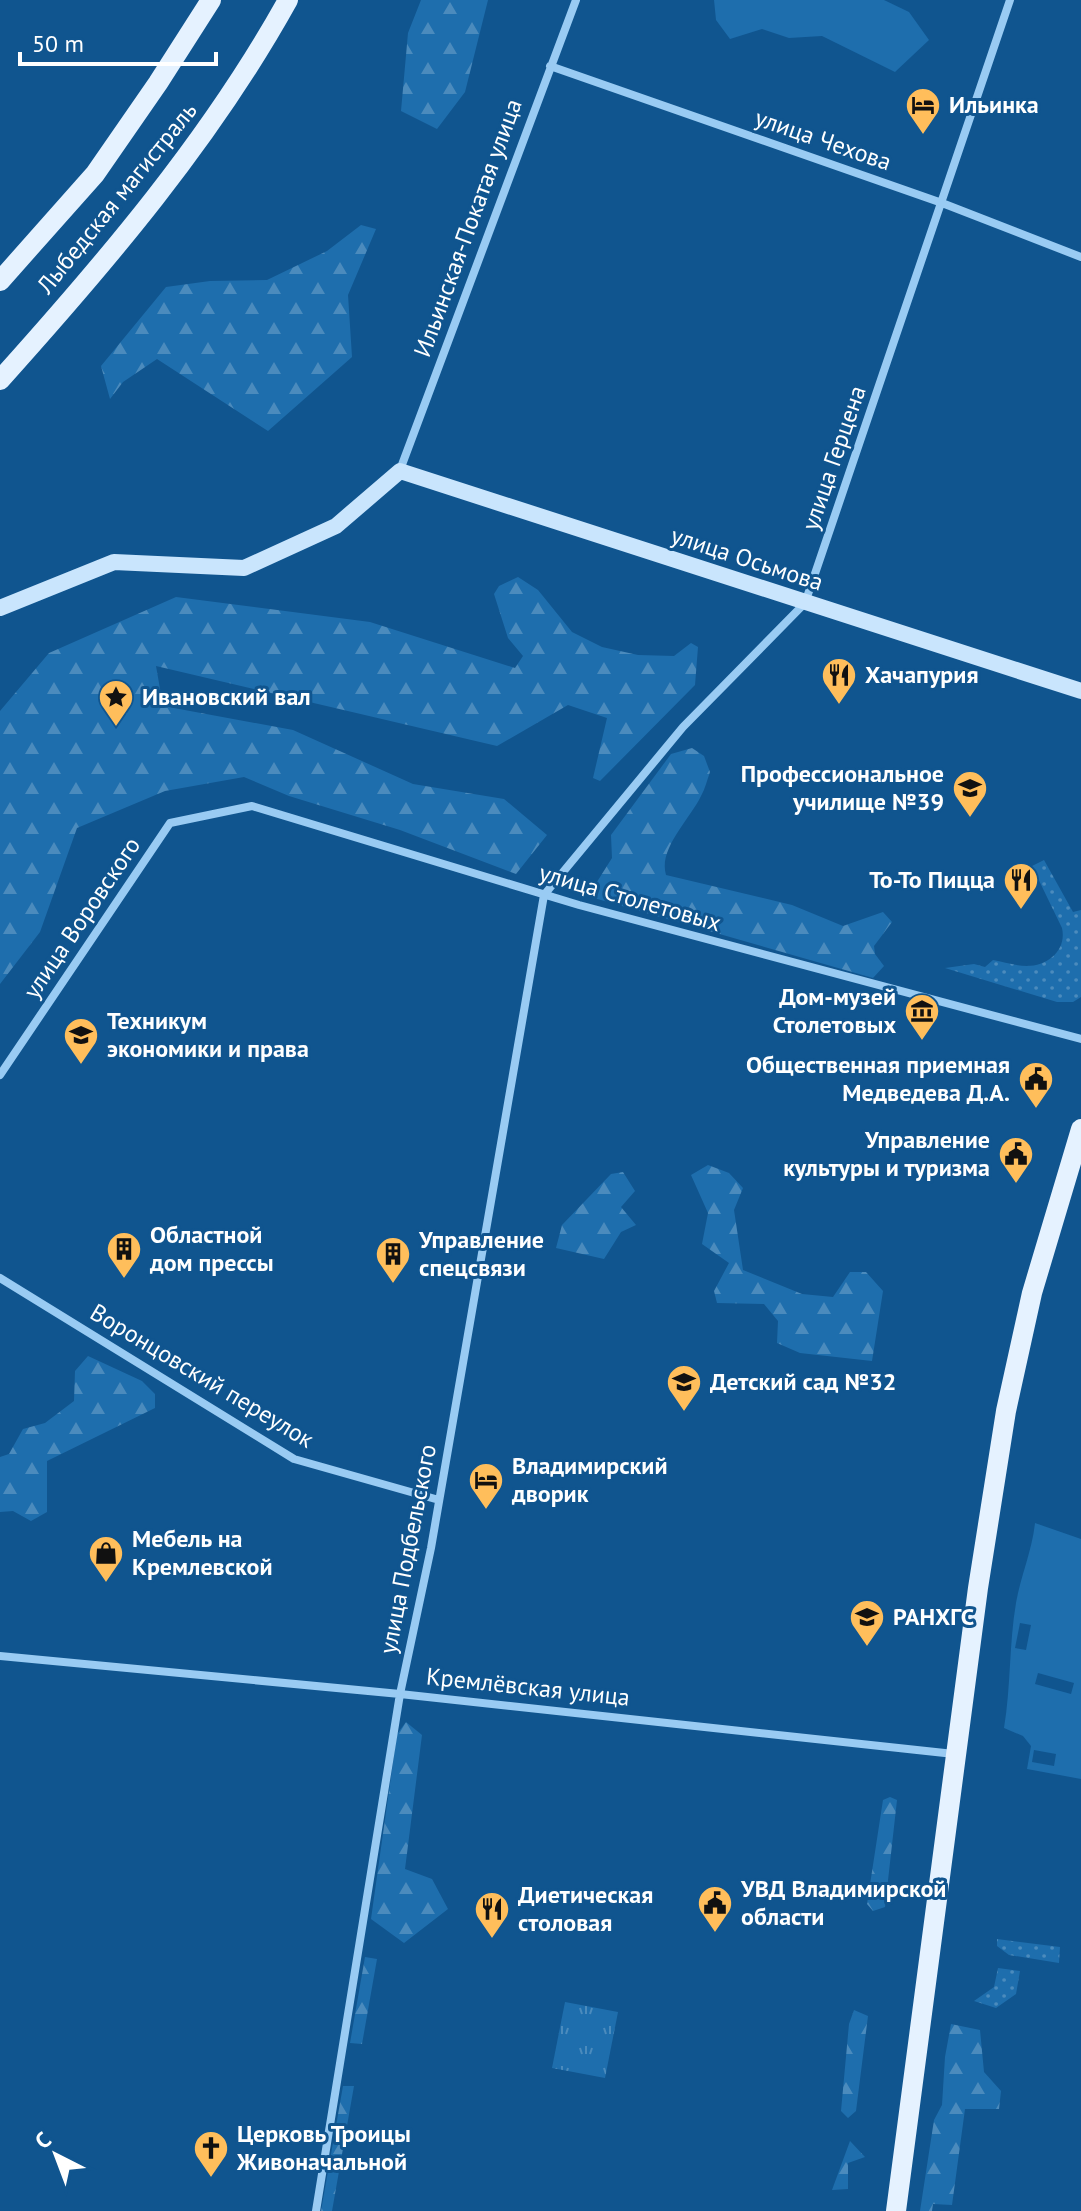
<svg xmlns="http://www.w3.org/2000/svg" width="1081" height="2211" viewBox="0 0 1081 2211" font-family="'PT Sans',sans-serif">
  <defs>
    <pattern id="grass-dots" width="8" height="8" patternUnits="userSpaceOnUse" patternTransform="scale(2)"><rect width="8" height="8" fill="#1e6ead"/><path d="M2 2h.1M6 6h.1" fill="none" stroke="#4b8bbd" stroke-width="1.8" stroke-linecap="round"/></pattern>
    <pattern id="forest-firs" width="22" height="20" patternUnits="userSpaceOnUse" patternTransform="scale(2)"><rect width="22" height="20" fill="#1e6ead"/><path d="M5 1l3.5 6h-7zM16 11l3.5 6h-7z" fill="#4b8bbd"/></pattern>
    <pattern id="park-tufts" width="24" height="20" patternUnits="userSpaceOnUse" patternTransform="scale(2)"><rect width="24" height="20" fill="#1e6ead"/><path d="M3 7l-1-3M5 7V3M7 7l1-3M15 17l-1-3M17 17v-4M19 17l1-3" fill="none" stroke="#4b8bbd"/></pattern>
  </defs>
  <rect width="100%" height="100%" fill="#10558f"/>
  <path fill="url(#grass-dots)" d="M1044,860L1073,912L1081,910V997L1073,1002H1057L945,968L974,964L985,967L993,960C1004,962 1016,966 1027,966C1048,966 1067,950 1062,928L1032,866Z
    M997,1939L1060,1947L1059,1963L1009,1955L997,1946Z
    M998,1968L1020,1971L1016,1994L996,2008L974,2001L994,1987Z"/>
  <path fill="url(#forest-firs)" d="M421,0H488L465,92L437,129L401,111L408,33Z
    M361,225L376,229L348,295L352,357L268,431L157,359L123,382L110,399L101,366L166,287L210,281L267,280L327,251Z
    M518,577L538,590L572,632L602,647L638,655L674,656L691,643L698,647L695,685L600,781L593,778L607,718L568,705L497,746L156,666L163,706L293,730L413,784L504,799L547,835L516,874L400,830L289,796L244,777L165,791L77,828L40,932L0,984V711L49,653L176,597L370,622L515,668L523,656L508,638L494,594L499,586Z
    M692,748L704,756L710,772C707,780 705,789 701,796C690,819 658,849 666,875L792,905L843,926L883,912L892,922L874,946L875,954L884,966L873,978L594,898L595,885L612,858L611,835L671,754Z
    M708,1165L729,1173L743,1188L734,1210L743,1270L802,1294L833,1297L850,1272H866L883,1291L872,1361L800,1353L777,1343L778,1321L764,1304L717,1303L714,1291L729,1263L702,1244L708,1213L691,1175Z
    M623,1172L635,1191L621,1207L636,1225L621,1232L604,1259L556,1248L562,1225L611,1174Z
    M88,1356L142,1381L155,1394V1408L47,1461V1512L31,1521L13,1511L0,1512V1457L9,1454L23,1429L45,1423L74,1401L75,1371Z
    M406,1722L422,1735L405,1869L432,1879L448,1909L404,1943L371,1919L397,1734Z
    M890,1797L897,1800L885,1907L873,1911L867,1904L883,1800Z
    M365,1957L377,1959L362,2044L350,2043Z
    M854,2010L868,2016L856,2111L848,2118L841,2111L849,2024Z
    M951,2024L980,2030L984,2072L1001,2091L999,2109H965L952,2205L933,2204L932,2211H920L934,2120L942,2105L945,2057Z
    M343,2086H354L332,2211H321Z
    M850,2141L865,2157L848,2163V2189L832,2190Z"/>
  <path fill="url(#park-tufts)" d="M565,2002L618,2012L605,2078L552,2068Z"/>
  <path fill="#1e6ead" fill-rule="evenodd" d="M714,0H884L909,12L929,40L895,72L822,36L789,38L762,29L730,39L716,20Z
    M1035,1523L1081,1539V1779L1027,1769L1031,1746L1023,1736L1004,1728C1011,1687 1009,1643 1016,1603C1021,1575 1032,1551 1035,1523ZM1020,1623L1031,1625L1026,1650L1015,1648ZM1038,1673L1074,1683L1071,1694L1035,1684ZM1034,1750L1056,1754L1054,1766L1032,1762Z"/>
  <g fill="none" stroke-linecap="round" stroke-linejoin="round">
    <path stroke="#99cbf3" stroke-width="8" d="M550,66L942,203L1081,257
      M400,470L576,0
      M0,1075L170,823L252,806L579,905L1081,1039
      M0,1278L294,1459L439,1500
      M0,1656L400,1694L954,1754
      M316,2211L400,1694L431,1548L544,895L683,727L805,603L1010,0"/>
    <path stroke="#c9e5fd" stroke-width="16" d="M0,608L114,562L244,568L336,526L400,471L1081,691"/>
    <path stroke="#e5f2ff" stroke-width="20" d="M0,281L95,174L158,83L211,0
      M0,380C106,262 211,139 288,0
      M896,2211L978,1588L1006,1411L1032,1293L1081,1129"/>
  </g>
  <defs>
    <g id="hotel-pin" transform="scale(1.8)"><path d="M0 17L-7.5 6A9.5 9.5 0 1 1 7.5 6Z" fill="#ffbe5b" stroke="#10558f"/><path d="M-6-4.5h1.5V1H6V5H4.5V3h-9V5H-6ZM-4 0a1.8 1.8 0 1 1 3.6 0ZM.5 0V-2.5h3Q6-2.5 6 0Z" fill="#111"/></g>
    <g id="restaurant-pin" transform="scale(1.8)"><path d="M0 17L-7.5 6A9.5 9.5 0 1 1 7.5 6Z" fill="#ffbe5b" stroke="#10558f"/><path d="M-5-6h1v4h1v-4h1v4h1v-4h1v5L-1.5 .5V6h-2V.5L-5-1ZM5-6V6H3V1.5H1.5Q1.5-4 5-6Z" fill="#111"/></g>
    <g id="sight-pin" transform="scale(1.8)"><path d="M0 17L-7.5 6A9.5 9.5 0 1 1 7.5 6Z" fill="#ffbe5b" stroke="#10558f"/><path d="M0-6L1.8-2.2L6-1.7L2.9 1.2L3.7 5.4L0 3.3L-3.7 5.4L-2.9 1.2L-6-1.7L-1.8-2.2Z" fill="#111"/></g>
    <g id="university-pin" transform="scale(1.8)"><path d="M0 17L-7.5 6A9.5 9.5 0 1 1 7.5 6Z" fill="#ffbe5b" stroke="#10558f"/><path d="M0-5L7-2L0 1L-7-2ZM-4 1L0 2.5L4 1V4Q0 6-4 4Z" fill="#111"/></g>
    <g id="museum-pin" transform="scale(1.8)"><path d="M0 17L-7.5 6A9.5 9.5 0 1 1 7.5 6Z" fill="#ffbe5b" stroke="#10558f"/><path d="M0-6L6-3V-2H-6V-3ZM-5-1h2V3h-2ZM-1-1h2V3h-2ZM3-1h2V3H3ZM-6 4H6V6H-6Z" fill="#111"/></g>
    <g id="civic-pin" transform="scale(1.8)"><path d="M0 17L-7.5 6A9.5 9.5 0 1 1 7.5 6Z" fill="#ffbe5b" stroke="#10558f"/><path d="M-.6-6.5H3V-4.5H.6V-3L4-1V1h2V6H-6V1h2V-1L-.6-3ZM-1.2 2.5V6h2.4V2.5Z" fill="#111"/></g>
    <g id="building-pin" transform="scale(1.8)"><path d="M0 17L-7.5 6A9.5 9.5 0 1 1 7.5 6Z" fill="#ffbe5b" stroke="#10558f"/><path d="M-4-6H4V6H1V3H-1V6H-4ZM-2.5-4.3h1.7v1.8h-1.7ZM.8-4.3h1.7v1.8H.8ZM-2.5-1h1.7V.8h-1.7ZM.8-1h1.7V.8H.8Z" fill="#111"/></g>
    <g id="school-pin" transform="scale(1.8)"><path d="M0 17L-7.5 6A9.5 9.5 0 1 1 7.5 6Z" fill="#ffbe5b" stroke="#10558f"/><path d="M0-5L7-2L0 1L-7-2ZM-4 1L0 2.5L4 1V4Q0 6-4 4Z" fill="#111"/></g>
    <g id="shop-pin" transform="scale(1.8)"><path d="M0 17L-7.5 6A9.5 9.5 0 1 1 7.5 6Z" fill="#ffbe5b" stroke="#10558f"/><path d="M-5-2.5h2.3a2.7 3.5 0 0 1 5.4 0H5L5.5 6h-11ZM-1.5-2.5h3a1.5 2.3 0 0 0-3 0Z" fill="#111"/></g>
    <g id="church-pin" transform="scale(1.8)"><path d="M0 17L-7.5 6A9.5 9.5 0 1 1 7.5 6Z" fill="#ffbe5b" stroke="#10558f"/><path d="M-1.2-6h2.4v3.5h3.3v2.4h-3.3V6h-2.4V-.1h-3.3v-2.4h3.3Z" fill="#111"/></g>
  </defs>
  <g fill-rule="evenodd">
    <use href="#hotel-pin" x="923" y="105"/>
    <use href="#restaurant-pin" x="839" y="675"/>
    <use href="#sight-pin" x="116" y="697"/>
    <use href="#university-pin" x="970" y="788"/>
    <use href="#restaurant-pin" x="1021" y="880"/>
    <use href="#museum-pin" x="922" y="1011"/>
    <use href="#university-pin" x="81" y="1035"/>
    <use href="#civic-pin" x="1036" y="1079"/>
    <use href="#civic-pin" x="1016" y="1154"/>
    <use href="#building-pin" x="124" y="1249"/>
    <use href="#building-pin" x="393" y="1254"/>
    <use href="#school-pin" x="684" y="1382"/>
    <use href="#hotel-pin" x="486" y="1480"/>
    <use href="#shop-pin" x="106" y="1553"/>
    <use href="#university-pin" x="867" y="1617"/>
    <use href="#civic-pin" x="715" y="1903"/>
    <use href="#restaurant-pin" x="492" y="1909"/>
    <use href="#church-pin" x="211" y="2148"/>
  </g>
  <g text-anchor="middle" stroke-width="6" stroke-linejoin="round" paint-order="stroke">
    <g font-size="24" font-weight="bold" fill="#fff" stroke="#10558f" text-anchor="start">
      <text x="949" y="113">Ильинка</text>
      <text x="865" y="683">Хачапурия</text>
      <text x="142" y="705">Ивановский вал</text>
      <text x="944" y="782" text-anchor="end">Профессиональное<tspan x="944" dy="28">училище №39</tspan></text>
      <text x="995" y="888" text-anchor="end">То-То Пицца</text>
      <text x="896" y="1005" text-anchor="end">Дом-музей<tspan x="896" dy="28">Столетовых</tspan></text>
      <text x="107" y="1029">Техникум<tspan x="107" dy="28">экономики и права</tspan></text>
      <text x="1010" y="1073" text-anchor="end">Общественная приемная<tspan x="1010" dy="28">Медведева Д.А.</tspan></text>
      <text x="990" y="1148" text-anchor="end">Управление<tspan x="990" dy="28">культуры и туризма</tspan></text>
      <text x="150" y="1243">Областной<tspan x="150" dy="28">дом прессы</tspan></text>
      <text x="419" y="1248">Управление<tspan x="419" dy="28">спецсвязи</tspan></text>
      <text x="710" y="1390">Детский сад №32</text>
      <text x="512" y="1474">Владимирский<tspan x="512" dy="28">дворик</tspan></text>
      <text x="132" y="1547">Мебель на<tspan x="132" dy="28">Кремлевской</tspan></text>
      <text x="893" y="1625">РАНХГС</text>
      <text x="741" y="1897">УВД Владимирской<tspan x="741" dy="28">области</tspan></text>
      <text x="518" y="1903">Диетическая<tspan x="518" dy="28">столовая</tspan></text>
      <text x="237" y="2142">Церковь Троицы<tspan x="237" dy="28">Живоначальной</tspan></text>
    </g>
    <g font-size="24" fill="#fff" stroke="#10558f">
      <text transform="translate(823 140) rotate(19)" y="8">улица Чехова</text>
      <text transform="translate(117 198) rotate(-51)" y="8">Лыбедская магистраль</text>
      <text transform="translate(468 228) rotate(-70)" y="8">Ильинская-Покатая улица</text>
      <text transform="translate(834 458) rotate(-71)" y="8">улица Герцена</text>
      <text transform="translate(747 559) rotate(18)" y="8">улица Осьмова</text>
      <text transform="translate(630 898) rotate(16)" y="8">улица Столетовых</text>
      <text transform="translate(82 918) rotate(-56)" y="8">улица Воровского</text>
      <text transform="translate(202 1376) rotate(31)" y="8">Воронцовский переулок</text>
      <text transform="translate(408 1549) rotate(-79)" y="8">улица Подбельского</text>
      <text transform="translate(528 1687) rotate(6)" y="8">Кремлёвская улица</text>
    </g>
  </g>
  <g transform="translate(56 2155) rotate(318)" stroke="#10558f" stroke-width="6" paint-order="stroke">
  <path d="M0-6L14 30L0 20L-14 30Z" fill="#ffffff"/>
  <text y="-12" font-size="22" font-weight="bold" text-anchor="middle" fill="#ffffff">С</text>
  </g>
  <path d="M20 52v12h196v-12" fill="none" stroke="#ffffff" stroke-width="4"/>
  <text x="32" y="52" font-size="24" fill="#ffffff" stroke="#10558f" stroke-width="6" paint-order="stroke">50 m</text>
</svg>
